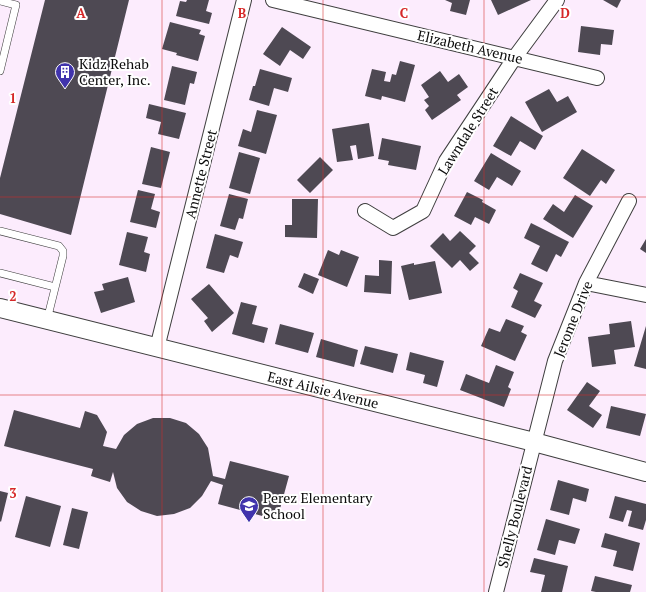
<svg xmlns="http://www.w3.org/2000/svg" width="646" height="592" viewBox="0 0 646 592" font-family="'PT Serif',serif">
  <rect width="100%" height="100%" fill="#fcecfd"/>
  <path fill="#4e4953" d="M45,0H129L71,235L0,214V178Z
    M187,0H209L206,11L212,13L209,24L176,16L180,1L186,2Z
    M445,0H470L466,15L450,11L452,3Z
    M491,0H531L498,15Z
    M603,0H621L617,8Z
    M170,22L201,30L199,34L205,36L198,61L176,55L177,53L162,49Z
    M581,26L614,30L612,45L601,44L600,55L578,52Z
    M282,27L311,47L303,59L290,50L280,66L263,54Z
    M400,61L415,65L405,102L382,96L381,100L365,96L372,69L386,72L384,81L390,82L392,74L396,75Z
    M172,66L197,72L194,84L190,83L185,105L164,100Z
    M260,69L292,78L288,92L274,88L269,106L249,100L253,86H255Z
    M440,71L448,82L459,74L468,87L457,95L461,100L432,120L425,110L429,106L424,100L429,97L421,85Z
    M549,89L557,102L568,96L577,112L542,132L525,102Z
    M149,104L186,113L179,139L158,134L161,122L146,118Z
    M257,110L277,115L266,154L238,146L243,129L251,132Z
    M511,116L543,136L535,150L520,141L511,156L493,146Z
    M369,123L374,156L358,159L356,145L350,146L353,160L337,162L332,129Z
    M382,138L421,146L416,170L388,165L389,161L378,159Z
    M151,147L170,152L161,188L142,184Z
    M582,149L615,170L606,184L601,180L590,196L563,178Z
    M239,152L260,158L250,194L229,188Z
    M491,153L521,171L512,186L497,177L489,190L474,181Z
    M320,157L333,170L310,193L297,180Z
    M138,190L155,194L151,209L160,212L156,228L130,222Z
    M467,192L483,200L482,202L496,210L489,224L475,217L471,225L454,216Z
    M229,194L248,199L243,219L239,218L235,230L220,226Z
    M575,195L593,206L573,238L543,219L553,204L564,212Z
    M292,199H318L317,238L285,237V225H292Z
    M531,223L569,242L561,257L556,254L547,272L531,264L540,246L524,238Z
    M460,231L476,246L469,253L479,263L470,271L460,260L452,268L430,246L443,233L450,241Z
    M127,232L148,237L144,252L150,254L146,272L119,265Z
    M215,234L243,242L238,258L230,255L224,273L206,268Z
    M646,239V253L640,249Z
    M328,250L339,255L341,250L359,257L347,287L318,275Z
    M379,260L392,261L391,294L364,292L365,275L379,276Z
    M435,261L442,293L409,300L401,266L414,263V265Z
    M304,273L319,279L313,294L298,287Z
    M520,273L543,283L534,301L542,305L535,318L511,307L518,291L513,288Z
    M128,277L135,302L101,313L94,292L104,290L102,284Z
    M209,284L234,313L212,332L204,321L208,318L191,299Z
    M241,302L257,306L252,324L268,328L264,343L232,334Z
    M506,319L524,326L521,332L527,335L515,361L481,346L489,328L500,332Z
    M631,321L635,347L614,350L616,364L592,367L588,337L610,334L609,324Z
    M280,324L314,333L308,353L275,344Z
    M646,326V369L634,366Z
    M321,339L358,350L354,367L316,357Z
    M365,346L398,354L393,373L360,364Z
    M410,352L444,361L437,387L423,383L425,375L406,370Z
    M496,365L514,372L508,387L511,389L504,407L460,390L466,374L489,383Z
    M587,382L600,391L589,406L602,415L593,428L567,410Z
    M611,406L646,414L640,436L606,428Z
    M14,410L80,428L85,411L97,415L107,432L103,446L116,449L124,435L137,424L153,418H170L186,423L199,434L208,448L213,476L225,479L230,461L289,476L277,520L218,504L223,485L211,481L202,496L190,508L174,514L157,516L141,511L127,502L117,488L113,472L110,482L91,476L93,469L4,446Z
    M558,480L589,489L586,502L573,498L569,515L550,510Z
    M0,491L8,493L1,522L0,521Z
    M26,496L61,506L50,547L15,537Z
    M615,496L646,504V520L643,530L628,526L632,511L627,510L623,522L609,518Z
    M72,508L88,512L79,549L63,545Z
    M546,519L580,529L575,544L559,540L555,555L537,550Z
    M605,533L640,543L633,571L613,566L617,551L601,547Z
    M534,558L568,566L562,592H541L545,575L530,572Z
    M595,576L632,585L630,592H596L591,591Z"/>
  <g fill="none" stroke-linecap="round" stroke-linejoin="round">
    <g stroke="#3e3e3e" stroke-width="8">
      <path id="service" d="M0,1L16,5L0,71
        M0,231L59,246L63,251V256L47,320
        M0,273L55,287"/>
    </g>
    <g stroke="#3e3e3e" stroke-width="16">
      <path id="minor" d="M273,0L597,78
        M365,211L393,228L423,211L446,161L515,57L557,0
        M586,283L646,295
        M157,348L244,0
        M496,592L555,361L586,283L629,201"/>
    </g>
    <g stroke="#3e3e3e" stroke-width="20">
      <path id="tertiary" d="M0,308L534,442L646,472"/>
    </g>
    <use href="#service" stroke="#fff" stroke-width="7"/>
    <use href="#minor" stroke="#fff" stroke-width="14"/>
    <use href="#tertiary" stroke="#fff" stroke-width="18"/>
  </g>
  <path fill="none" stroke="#d62828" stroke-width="1" stroke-opacity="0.55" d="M162,0V592M323,0V592M484,0V592M0,197H646M0,395H646"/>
  <defs>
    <g id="building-pin" transform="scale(1)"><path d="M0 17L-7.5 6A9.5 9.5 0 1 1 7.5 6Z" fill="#4033ac" stroke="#fff"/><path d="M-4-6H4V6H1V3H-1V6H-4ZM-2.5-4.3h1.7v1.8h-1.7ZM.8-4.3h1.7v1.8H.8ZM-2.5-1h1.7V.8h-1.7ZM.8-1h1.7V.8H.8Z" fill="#fff"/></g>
    <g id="school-pin" transform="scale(1)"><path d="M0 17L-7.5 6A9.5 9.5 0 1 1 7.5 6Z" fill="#4033ac" stroke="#fff"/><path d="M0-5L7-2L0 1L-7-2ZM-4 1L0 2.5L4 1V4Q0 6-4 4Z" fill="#fff"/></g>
  </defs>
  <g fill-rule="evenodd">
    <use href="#building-pin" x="65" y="72"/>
    <use href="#school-pin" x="249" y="506"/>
  </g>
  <g text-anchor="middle" stroke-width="4" stroke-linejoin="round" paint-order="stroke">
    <g font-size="14" fill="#0b0b0b" stroke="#fff">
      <text transform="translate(470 47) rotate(13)" y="5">Elizabeth Avenue</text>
      <text transform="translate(468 131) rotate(-58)" y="5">Lawndale Street</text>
      <text transform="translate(201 174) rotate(-76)" y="5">Annette Street</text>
      <text transform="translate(573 319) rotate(-68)" y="5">Jerome Drive</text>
      <text transform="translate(323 390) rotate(14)" y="5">East Ailsie Avenue</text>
      <text transform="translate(515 517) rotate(-76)" y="5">Shelly Boulevard</text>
    </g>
    <g font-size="14" fill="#0b0b0b" stroke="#fff" text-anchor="start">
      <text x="79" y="69">Kidz Rehab<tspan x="79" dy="16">Center, Inc.</tspan></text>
      <text x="263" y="503">Perez Elementary<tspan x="263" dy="16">School</tspan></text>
    </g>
  </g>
  <g font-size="13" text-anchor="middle" font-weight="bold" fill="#d62828" stroke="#fff" stroke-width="4" stroke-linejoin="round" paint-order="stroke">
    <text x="81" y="18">A</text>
    <text x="242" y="18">B</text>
    <text x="404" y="18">C</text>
    <text x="565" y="18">D</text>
    <text x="13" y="103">1</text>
    <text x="13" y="301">2</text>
    <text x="13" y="498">3</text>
  </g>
</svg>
